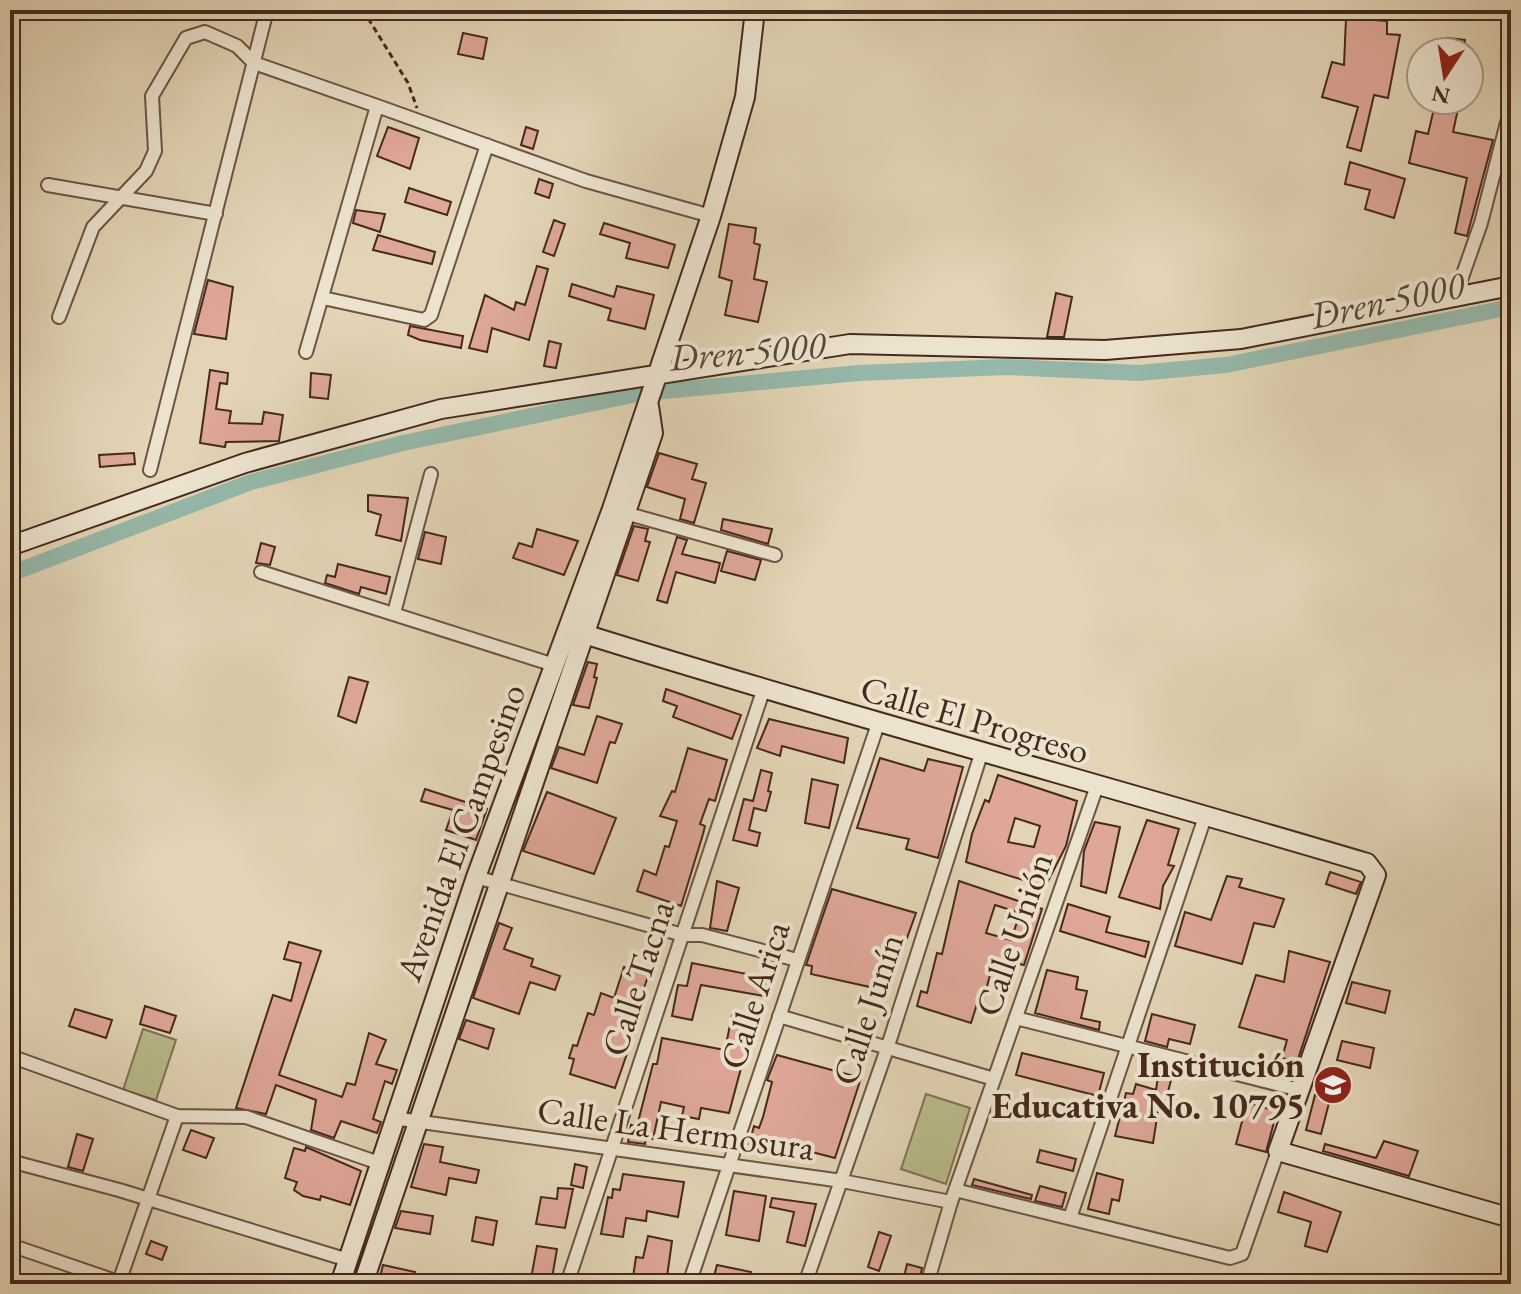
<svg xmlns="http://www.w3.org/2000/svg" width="1521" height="1294" viewBox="0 0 1521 1294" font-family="'EB Garamond',serif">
  <rect width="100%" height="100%" fill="#e2d4b5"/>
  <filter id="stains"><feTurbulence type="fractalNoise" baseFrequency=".0025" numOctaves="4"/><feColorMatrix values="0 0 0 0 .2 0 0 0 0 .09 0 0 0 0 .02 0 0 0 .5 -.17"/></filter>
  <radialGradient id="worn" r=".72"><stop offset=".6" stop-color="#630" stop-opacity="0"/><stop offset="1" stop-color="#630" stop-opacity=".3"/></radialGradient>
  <path fill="#b9bb8a" stroke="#807254" stroke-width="2" d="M143,1029L176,1040L156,1100L123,1090Z
    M926,1094L970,1108L946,1184L901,1169Z"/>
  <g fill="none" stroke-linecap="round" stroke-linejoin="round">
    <path stroke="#95b8aa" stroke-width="16" d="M10,574L251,482L403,443L642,393L859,373L1006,367L1139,373L1226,365L1511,307"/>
  </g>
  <path fill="#dea797" stroke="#46291d" stroke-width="2" fill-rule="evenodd" d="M1346,18L1387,21V34L1400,35L1388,98L1374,95L1361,151L1347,147L1358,107L1322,97L1332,62L1344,65Z
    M463,33L487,38L483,59L458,54Z
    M1448,38L1465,40L1464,52H1449Z
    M1436,100H1460L1453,132L1493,140L1467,236L1455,233L1467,178L1409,163L1416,131L1428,134Z
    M388,127L419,138L410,169L377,156Z
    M526,127L538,131L533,149L521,145Z
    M1350,162L1405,179L1394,218L1365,209L1370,190L1345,184Z
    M539,179L553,184L549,198L535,193Z
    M409,188L451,202L447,215L405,202Z
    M356,210L385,214L380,232L353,223Z
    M554,220L565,224L554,256L543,252Z
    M604,223L675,245L668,268L626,258L630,243L600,234Z
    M729,224L756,228L754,243L760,245L754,279L767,282L758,322L725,315L732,281L719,277Z
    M378,235L435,252L432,264L373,250Z
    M537,266L548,269L529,340L492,328L487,352L469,348L485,295L514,310L516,302L525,305Z
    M208,280L233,287L226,339L194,334Z
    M572,284L614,297L617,286L654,295L645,329L608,320L611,309L569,296Z
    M1056,293L1072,297L1064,337H1047Z
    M410,326L463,336L461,348L420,340L408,335Z
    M549,341L561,344L556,368L544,366Z
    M210,370L228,373L227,384L220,383L216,409L231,411L229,423L262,424L264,412L283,415L279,441L226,442L225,447L200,443Z
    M311,373L331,375L328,399L310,397Z
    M134,453L135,464L100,467L99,455Z
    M659,453L697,464L692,479L706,483L694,523L680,519L685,499L647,487Z
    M368,495L408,498L401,541L376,535L381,515L368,511Z
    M723,519L772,529L768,544L721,530Z
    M634,526L648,529L645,541L650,542L638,581L617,575Z
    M537,529L578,541L564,575L513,558L519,543L532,547Z
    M425,532L446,537L441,564L418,559Z
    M677,537L687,540L682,554L720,563L715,583L676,572L667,603L657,600Z
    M261,543L275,547L270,565L256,563Z
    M727,551L761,560L755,580L721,571Z
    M338,564L390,577L386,594L361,587L359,594L325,583L327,575L335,577Z
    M588,662L597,664L594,677L597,678L589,708L573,705Z
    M349,677L368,682L356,723L338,716Z
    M666,689L741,715L732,739L673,717L677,706L663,701Z
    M597,716L622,724L615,743L610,742L597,783L551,768L559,747L584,755Z
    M769,719L848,738L844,763L782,746L780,756L757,748Z
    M688,748L727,760L715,801L709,799L700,824L705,826L703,834L681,906L637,891L644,870L656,875L665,846L669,847L677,821L660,816L672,791L675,792Z
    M880,758L924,771L928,759L963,767L938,858L906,849L909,839L857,828Z
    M761,770L772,773L768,791L771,792L766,811L754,808L749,830L760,833L757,846L733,840L744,799L753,801Z
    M998,775L1077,801L1066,846L1045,887L966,862L972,834L985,800L989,802ZM1015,818L1040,826L1034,847L1008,842Z
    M812,779L838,785L829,828L805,823Z
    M425,789L487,809L476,840L446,830L453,810L421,801Z
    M547,792L616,818L594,874L523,851Z
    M1147,820L1179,829L1168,865L1174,866L1163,886L1160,909L1119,897Z
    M1095,822L1120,827L1106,893L1081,886L1084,851Z
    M1330,872L1361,882L1356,894L1326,884Z
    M1227,876L1242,879L1239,887L1284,899L1274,927L1254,923L1242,964L1175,946L1185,912L1211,920Z
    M717,881L739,888L727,931L710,928Z
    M959,881L1042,909L1024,965L994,959L983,1002L978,1001L971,1023L917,1006L921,991L927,993L937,953L942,954ZM995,905L1020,913L1011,940L986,933Z
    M832,889L916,913L888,991L811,974L812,966L806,965Z
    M1068,904L1110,917L1106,932L1149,942L1145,957L1060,931Z
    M499,923L512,928L504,949L533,959L531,966L560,976L555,990L530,982L519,1014L473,998Z
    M289,942L321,951L279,1075L342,1097L347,1083L355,1085L369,1033L386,1040L376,1064L397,1070L392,1084L385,1081L373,1119L381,1122L377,1133L341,1121L334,1138L311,1130L316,1100L276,1085L266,1114L236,1108L273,995L291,1001L301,963L284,959Z
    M1289,951L1330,962L1297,1062L1282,1058L1287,1040L1239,1027L1256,975L1284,982Z
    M692,963L766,978L764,996L701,985L692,1020L672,1016L678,985L687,986Z
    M624,967L649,974L630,1026L636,1028L615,1088L570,1074L574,1059L569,1058L573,1045L577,1046L588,1013L594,1015L601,993L614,998Z
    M1047,970L1078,977L1076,989L1087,991L1081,1018L1100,1022L1099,1030L1035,1013Z
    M1352,982L1390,991L1385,1013L1346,1003Z
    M145,1006L176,1016L170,1033L140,1024Z
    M75,1009L112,1020L106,1038L69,1026Z
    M1152,1014L1195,1025L1190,1044L1169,1039L1167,1047L1145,1041Z
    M732,1015L748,1017V1042L729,1113L701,1108L699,1119L682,1116L684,1107L661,1102L653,1139L646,1138L645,1144L628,1142L631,1125L637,1126L653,1064H657L662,1038L725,1050Z
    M466,1020L494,1029L488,1049L459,1039Z
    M1342,1041L1374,1048L1370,1068L1337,1060Z
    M1022,1053L1104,1073L1098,1096L1016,1075Z
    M777,1055L861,1078L835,1158L769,1141L767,1148L749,1144L754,1126L759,1128L763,1117L772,1082L767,1080Z
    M1158,1077L1171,1080L1163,1112L1158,1111L1153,1143L1115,1136L1126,1093L1133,1094L1136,1084L1156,1090Z
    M1315,1095L1330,1099L1321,1134L1306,1130Z
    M1247,1103L1277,1111L1266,1152L1236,1144Z
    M191,1130L214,1138L206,1158L183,1150Z
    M77,1134L93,1139L83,1171L68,1167Z
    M1384,1141L1418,1151L1409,1176L1323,1151L1325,1144L1376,1158Z
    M424,1144L443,1147L440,1162L479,1170L476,1183L449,1178L446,1195L411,1187Z
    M306,1147L361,1171L350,1205L321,1196L320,1200L303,1196L294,1190L297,1182L285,1178L294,1148L305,1151Z
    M1040,1150L1076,1159L1073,1171L1037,1162Z
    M575,1164L587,1167L583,1188L571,1185Z
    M1097,1173L1123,1180L1119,1201L1112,1199L1109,1214L1088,1209Z
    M623,1174L684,1182L678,1217L647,1211L646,1221L626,1218L623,1237L601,1234L608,1197L612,1198L613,1189L620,1190Z
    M974,1179L1032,1195L1031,1199L972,1185Z
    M1040,1186L1066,1193L1062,1207L1035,1201Z
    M558,1188L573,1189L565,1228L536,1224L541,1197L557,1199Z
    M734,1191L766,1196L759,1241L726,1235Z
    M1284,1192L1341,1212L1327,1252L1305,1246L1311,1222L1278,1212Z
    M772,1198L816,1204L805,1246L787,1242L794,1212L770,1207Z
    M401,1211L433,1216L430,1234L395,1228Z
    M476,1217L497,1221L493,1245L472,1241Z
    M879,1232L891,1236L879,1271L868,1267Z
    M648,1236L672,1241L666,1284H632L636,1257L643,1258Z
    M151,1241L167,1247L162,1260L146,1254Z
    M537,1246L557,1249L551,1284H530Z
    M907,1264L922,1268L919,1281L904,1277Z
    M383,1265L415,1272L412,1284L380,1277Z
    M717,1265L751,1272L747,1284H712Z"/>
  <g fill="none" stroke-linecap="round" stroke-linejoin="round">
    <g stroke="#6d5443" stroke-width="16">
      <path id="street" d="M48,185L216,214
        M1455,297L1481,223L1511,107
        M323,298L424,320L431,315L487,145
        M59,317L93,227L146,171L155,151L152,96L186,38L205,32L237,46L254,63L377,106
        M306,352L377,106L586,181L711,216
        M150,470L267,10
        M625,513L775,555
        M261,572L554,665
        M394,613L431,474
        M476,877L683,935H702L797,960
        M779,1016L994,1079
        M1016,1018L1300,1090
        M10,1056L177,1116
        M393,1118L842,1181L951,1202
        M10,1161L119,1190L348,1260
        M955,1190L1230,1258L1242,1254L1278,1151
        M1070,1218L1205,817
        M19,1248L124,1284
        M119,1282L177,1116L246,1117L379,1163
        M567,1284L763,691
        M689,1284L878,724
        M805,1284L887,1049L982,751
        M927,1284L951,1202L1097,786"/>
    </g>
    <g stroke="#46291d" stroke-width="22">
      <path id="secondary" d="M10,546L245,463L441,409L850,344L1105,350L1241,339L1511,286
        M568,629C833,712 1101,784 1367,863L1376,875L1278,1151L1511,1218
        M340,1284L476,877L612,509L711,216L745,97L755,10
        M363,1284L653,433L649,406"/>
    </g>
    <path stroke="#46291d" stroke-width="3" stroke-dasharray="6 4" stroke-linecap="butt" d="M363,10L408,83L417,108"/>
    <use href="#street" stroke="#ece3cf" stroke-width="12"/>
    <use href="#secondary" stroke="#ece3cf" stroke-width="18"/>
  </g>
  <defs>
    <g id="school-disc" transform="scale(2)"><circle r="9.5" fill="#8f2418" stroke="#ece3cf"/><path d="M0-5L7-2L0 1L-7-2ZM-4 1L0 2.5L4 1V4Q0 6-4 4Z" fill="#fff"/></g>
  </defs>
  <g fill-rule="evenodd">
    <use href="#school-disc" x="1333" y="1085"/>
  </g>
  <g text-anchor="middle" stroke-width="8" stroke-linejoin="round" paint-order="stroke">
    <g font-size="36" fill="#46291d" stroke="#ece3cf">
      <text transform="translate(975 719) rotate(16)" y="13">Calle El Progreso</text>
      <text transform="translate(460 832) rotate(-70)" y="13">Avenida El Campesino</text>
      <text transform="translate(1013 934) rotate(-71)" y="13">Calle Unión</text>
      <text transform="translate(637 978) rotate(-72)" y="13">Calle Tacna</text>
      <text transform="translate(754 995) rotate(-72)" y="13">Calle Arica</text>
      <text transform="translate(867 1009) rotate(-72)" y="13">Calle Junín</text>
      <text transform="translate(676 1128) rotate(8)" y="13">Calle La Hermosura</text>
    </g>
    <g font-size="36" font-weight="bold" fill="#46291d" stroke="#ece3cf" text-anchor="end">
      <text x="1305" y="1077">Institución<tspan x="1305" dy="41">Educativa No. 10795</tspan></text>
    </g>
    <g font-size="38" font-style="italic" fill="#564639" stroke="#ece3cf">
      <text transform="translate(1387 300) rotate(-12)" y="13">Dren 5000</text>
      <text transform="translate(747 351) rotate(-5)" y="13">Dren 5000</text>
    </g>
  </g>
  <rect width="1521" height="1294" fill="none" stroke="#e2d4b5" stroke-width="40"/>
  <rect x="12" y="12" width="1497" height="1270" fill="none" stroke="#46291d" stroke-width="4"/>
  <rect x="20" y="20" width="1481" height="1254" fill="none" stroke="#46291d" stroke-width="2"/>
  <g transform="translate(1445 76) rotate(192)"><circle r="38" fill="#ece3cf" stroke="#aa9988" stroke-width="2"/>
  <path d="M0-6L14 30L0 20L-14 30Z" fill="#8f2418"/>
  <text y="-12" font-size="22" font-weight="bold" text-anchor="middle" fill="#46291d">N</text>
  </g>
  <rect width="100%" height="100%" filter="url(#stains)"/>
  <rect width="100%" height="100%" fill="url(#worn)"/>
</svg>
